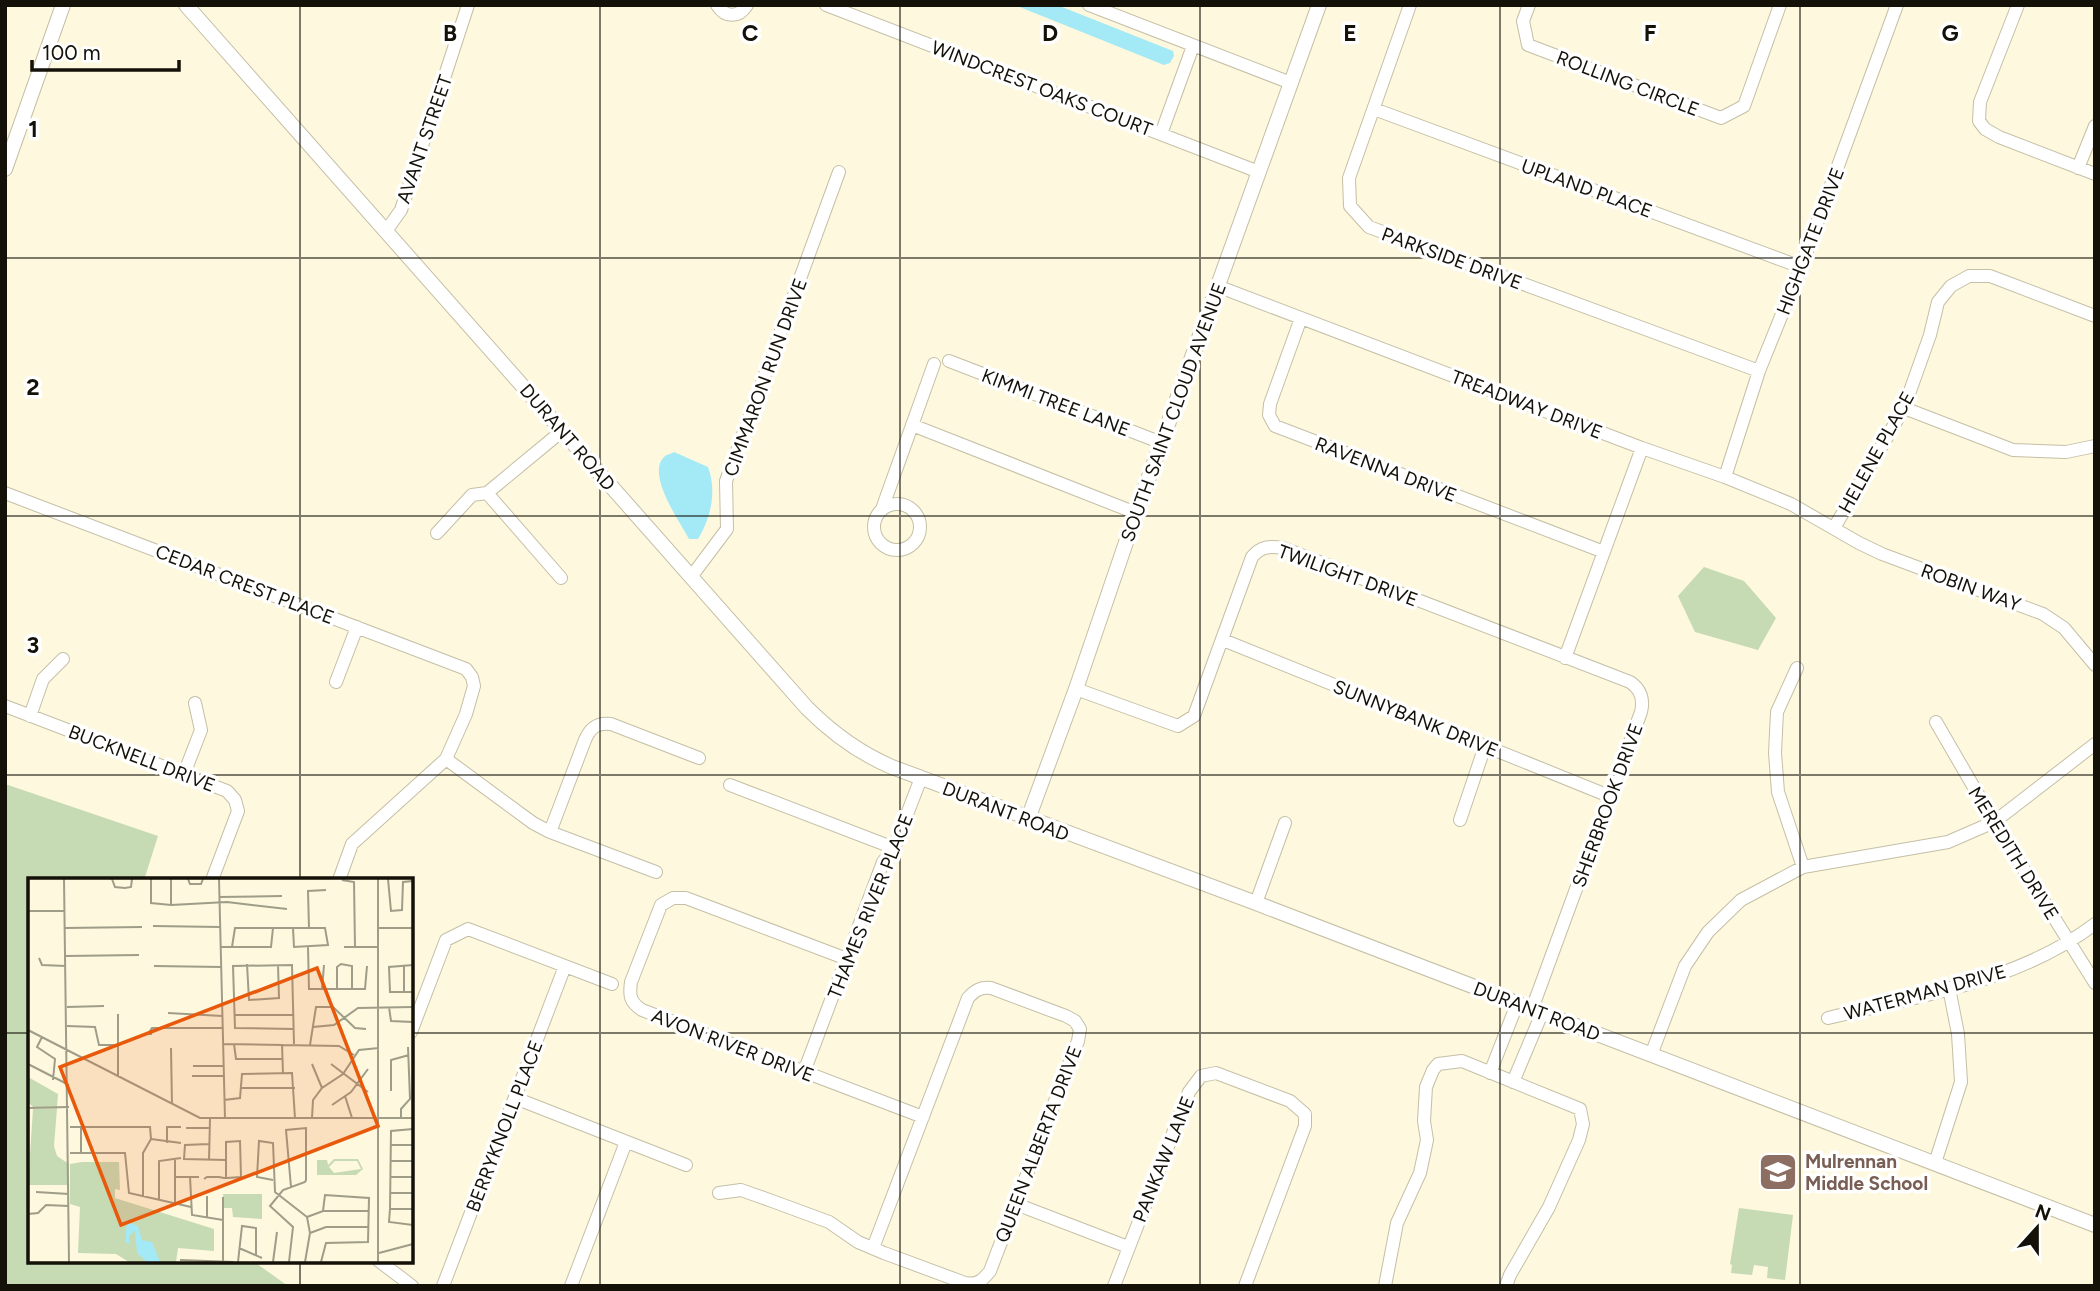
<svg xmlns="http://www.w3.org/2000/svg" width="2100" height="1291" viewBox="0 0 2100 1291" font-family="Figtree,sans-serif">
  <rect width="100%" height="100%" fill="#fdf8de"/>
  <path fill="#c6dab4" d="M1704,567L1744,581L1776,618L1758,650L1695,632L1678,596Z
    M5,784L158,836L144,880H30V1076L26,1085L30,1088V1261H253L288,1286H5Z
    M1739,1208L1793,1215L1785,1280L1767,1278L1768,1267L1754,1265L1752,1275L1731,1273L1732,1265L1730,1264Z"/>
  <path fill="#a3e9f6" d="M1015,5H1057L1173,51L1174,56L1170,63L1164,65Z
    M674,452L708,467C717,491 711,518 698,539H689C680,522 646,474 664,457C667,454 671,454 674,452Z"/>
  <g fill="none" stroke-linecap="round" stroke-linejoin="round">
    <g stroke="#c4bfa6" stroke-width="14">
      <path id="minor" d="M717,5C725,18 739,18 747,5
        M826,5L1259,172
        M1089,5L1291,83
        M1410,5L1349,178L1350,206L1369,227L1759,371
        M1529,5L1523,21L1528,45L1721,118L1744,106L1780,5
        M2018,5L1980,102L1979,121L1985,129L1999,137L2095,174
        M1374,109L1801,267
        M1161,134L1193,46
        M2078,168L2095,126
        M386,231L401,210L468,5
        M1217,286L1642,448L1725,477L1791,504L1859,543L1882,554L2043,614L2064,628L2095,665
        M1301,318L1270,404L1269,415L1275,426L1604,552
        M949,361L1162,443
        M1904,408L2013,450L2066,452L2095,446
        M912,425L1136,513
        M1725,477L1759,371L1801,267L1897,5
        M5,493L466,669L472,677L474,686L466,714L446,759L352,844L339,880
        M487,493L561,578
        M874 527a23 23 0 1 1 46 0a23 23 0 1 1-46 0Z
        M882,509L934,364
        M1834,528L1904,408L1930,335L1938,302L1951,286L1969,276H1990L2095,316
        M437,533L472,495L487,493L562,431
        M691,577L727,529L726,481L839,172
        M1223,640L1609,796
        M1565,658L1642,448
        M1797,668L1777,712L1775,753L1778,792L1803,867
        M336,682L357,627
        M1076,689L1178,726L1194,716L1252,557C1261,546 1270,546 1283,548L1630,682C1641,689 1644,700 1641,712L1532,1009
        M5,706L227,791L235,800L238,811L212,880
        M30,716L43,679L63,659
        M1936,722L1994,822L2095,983
        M446,759L533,823L550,832L656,872
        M184,774L201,730L195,703
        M730,785L894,848
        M1460,820L1485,746
        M550,832L585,740C590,728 597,722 611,724L699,758
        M1256,903L1285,823
        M847,959L686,898H673L661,905L631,982C629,996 630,1002 642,1010L923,1117
        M1828,1018C1919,996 2018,982 2095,924
        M411,1032L446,940L468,929L612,984
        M1651,1055L1685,966L1708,932L1741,900L1803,867L1948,842L1994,822L2095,744
        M804,1072L883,862L894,848L921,778
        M1490,1073L1517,1004
        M1513,1082L1542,1013
        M515,1098L686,1165
        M1935,1163L1961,1082L1958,1034L1949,988
        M719,1193L741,1190L772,1201L829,1222L858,1242L884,1253L965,1283C978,1285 982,1281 990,1271L1078,1041L1080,1029L1075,1021L1066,1016L991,988C981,987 975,990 968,998L873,1248
        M1016,1204L1128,1247
        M379,1261L412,1286
        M443,1286L565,966
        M571,1286L626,1142
        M1114,1286L1189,1092L1201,1076L1216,1073L1290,1101L1305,1114V1126L1245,1286
        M1385,1286L1397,1223L1420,1173L1427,1140L1424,1121L1426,1087L1433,1070L1438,1064L1462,1061L1580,1109L1583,1124L1579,1140L1549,1207L1510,1275L1506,1286"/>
    </g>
    <g stroke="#c4bfa6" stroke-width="16">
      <path id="tertiary" d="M186,5L807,708C833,734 859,753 892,767L1256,903L2095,1225
        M5,169L63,5
        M1028,819L1076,689L1136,513L1319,5"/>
    </g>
    <use href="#minor" stroke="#fff" stroke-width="12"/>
    <use href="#tertiary" stroke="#fff" stroke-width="14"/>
  </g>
  <path fill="none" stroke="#131108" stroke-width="2" stroke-opacity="0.55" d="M300,5V880M600,5V1286M900,5V1286M1200,5V1286M1500,5V1286M1800,5V1286M5,258H2095M5,516H2095M5,775H2095M5,1033H30M411,1033H2095M300,1261V1286"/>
  <defs>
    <g id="school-square" transform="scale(2.0125)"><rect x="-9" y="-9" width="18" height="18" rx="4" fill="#8d6e63" stroke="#fff"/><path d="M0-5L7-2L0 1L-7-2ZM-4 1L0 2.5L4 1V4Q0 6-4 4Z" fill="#fff"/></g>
  </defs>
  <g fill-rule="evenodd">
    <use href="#school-square" x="1778" y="1172"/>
  </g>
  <g text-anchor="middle" stroke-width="7" stroke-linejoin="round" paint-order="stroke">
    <g font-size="19" fill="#131108" stroke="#fff">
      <text transform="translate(1628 83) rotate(21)" y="7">ROLLING CIRCLE</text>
      <text transform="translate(1042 88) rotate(21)" y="7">WINDCREST OAKS COURT</text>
      <text transform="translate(424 139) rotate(-71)" y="7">AVANT STREET</text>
      <text transform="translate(1587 188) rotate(20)" y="7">UPLAND PLACE</text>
      <text transform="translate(1810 241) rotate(-69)" y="7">HIGHGATE DRIVE</text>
      <text transform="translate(1452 258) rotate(20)" y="7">PARKSIDE DRIVE</text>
      <text transform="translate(765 377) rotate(-70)" y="7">CIMMARON RUN DRIVE</text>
      <text transform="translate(1056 402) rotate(21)" y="7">KIMMI TREE LANE</text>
      <text transform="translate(1527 404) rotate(21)" y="7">TREADWAY DRIVE</text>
      <text transform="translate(1173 412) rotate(-70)" y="7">SOUTH SAINT CLOUD AVENUE</text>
      <text transform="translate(568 437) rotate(49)" y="7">DURANT ROAD</text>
      <text transform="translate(1876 452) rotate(-61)" y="7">HELENE PLACE</text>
      <text transform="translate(1386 469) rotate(21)" y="7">RAVENNA DRIVE</text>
      <text transform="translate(1348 575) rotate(20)" y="7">TWILIGHT DRIVE</text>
      <text transform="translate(245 584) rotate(21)" y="7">CEDAR CREST PLACE</text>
      <text transform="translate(1971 587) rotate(20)" y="7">ROBIN WAY</text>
      <text transform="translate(1416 718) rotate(22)" y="7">SUNNYBANK DRIVE</text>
      <text transform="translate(142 758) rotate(21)" y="7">BUCKNELL DRIVE</text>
      <text transform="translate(1607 805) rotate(-70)" y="7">SHERBROOK DRIVE</text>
      <text transform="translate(1006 811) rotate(21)" y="7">DURANT ROAD</text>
      <text transform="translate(2014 853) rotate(58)" y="7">MEREDITH DRIVE</text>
      <text transform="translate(870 906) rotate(-68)" y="7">THAMES RIVER PLACE</text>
      <text transform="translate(1925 992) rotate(-15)" y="7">WATERMAN DRIVE</text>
      <text transform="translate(1537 1011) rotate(21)" y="7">DURANT ROAD</text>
      <text transform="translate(733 1045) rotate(21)" y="7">AVON RIVER DRIVE</text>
      <text transform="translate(504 1126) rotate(-69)" y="7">BERRYKNOLL PLACE</text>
      <text transform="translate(1038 1144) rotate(-69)" y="7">QUEEN ALBERTA DRIVE</text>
      <text transform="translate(1163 1159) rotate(-68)" y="7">PANKAW LANE</text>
    </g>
    <g font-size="19" font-weight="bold" fill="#785e54" stroke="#fff" text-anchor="start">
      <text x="1805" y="1168">Mulrennan<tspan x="1805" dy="22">Middle School</tspan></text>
    </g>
  </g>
  <g transform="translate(28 878)">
    <rect width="385" height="385" fill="#fdf8de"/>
    <path d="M0,199L30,216L29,229H5L0,224ZM29,230L26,268L29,278L41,286L40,307H0L5,231ZM306,281H330L335,291L328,297H289V282H299L300,287ZM307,283H329L333,291L306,295L301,289ZM54,284H91L92,312L87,311V320L186,351V373L150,370L148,384H101L88,376L50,375L52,329L42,326V286ZM195,316H234V341L205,339L204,330H196Z" fill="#c6dab4" fill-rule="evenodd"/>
    <path d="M99,344L110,348L114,362L124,364L132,384H119L109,375L107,353L101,358L102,366L97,364Z" fill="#a3e9f6"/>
    <path fill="none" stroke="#9f9c88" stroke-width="2" d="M36,1L41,384M84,1L87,9L97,10L103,9L104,1M123,1V25L143,27V1M160,1L162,6H173L175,1M191,1L197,241M350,1V384M360,1L363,33L374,32L375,4L385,3M314,2L326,4L327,69M191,19L254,18M143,27L199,24L259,31M0,33H36M125,48L192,49M37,50L114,49M281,50L280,13L298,12M350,50H385M193,69H243L245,50M204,69L207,50H297L300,67L266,69L265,50M280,69L281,111H337L339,88M316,69H350M37,78L111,77M11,80L14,87L38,88M219,86L221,122L251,120L250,87M376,87V114M385,87L361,89L362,114H385M126,88L193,89M294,111L296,87M309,111V89L313,86L324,88V112M39,129L76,128M361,129L363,143L385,144M140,135L194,138M90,136V199M206,137H265M39,148L67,149L71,167H90M285,149L306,147L330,130L385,129M124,150L120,156H123L124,150H194M265,151L207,150L205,88L264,87L266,166M0,152L172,240H385M14,159L9,169L27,181L25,202M195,166L311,168L326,177M206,166L208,181H255M254,166L255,196M282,167L288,129H305L327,150L338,151M143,170L144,227M0,186L41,207M284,186L294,210M303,186L340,214M165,188H195M164,198H195M212,210H267M363,213V182L381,177M317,218L324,240M196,222L212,220L214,196L264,195L267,240M304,227L323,214L340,191M0,230L41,229M284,240L285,222L294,210L315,196L331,172L351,170M373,240V231L382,221L380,169M42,249H122L123,261L115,275V319M53,249V275M158,250H181M123,261L153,265M139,265V249H153M181,266L157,267L156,281L198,282M363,267H385M42,275H97L101,315L163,329M147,280V328M181,282L182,241M363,283H385M147,299H171M162,299L164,337L195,342M362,299H385M176,301L179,299H191L196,300H199L213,299L212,263L198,264V300M245,302L229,299L231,263L245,265L247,314L279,339L282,355L277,384M8,314L41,316M362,315H385M179,318V341M195,319V383M131,323V283L153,280M362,331L363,253L385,251M385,331H362L361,344L385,347M0,336L10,335L18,327L41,328M279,339L295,333H341M282,355L298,349H341M211,370L234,380M351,375L385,366M152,382L206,384M210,384L214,348L228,350V377M245,384L249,354M261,384L265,349L242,328L255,312L277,304L278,302V250L258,252L263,309M293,384L298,365L340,364L341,320L297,317L295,333"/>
    <path fill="#e8590c" fill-opacity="0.15" stroke="#e8590c" stroke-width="3.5" d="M289,90L350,248L93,347L32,189Z"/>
    <rect width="385" height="385" fill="none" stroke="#131108" stroke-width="3.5"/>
  </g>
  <g font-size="23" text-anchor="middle" font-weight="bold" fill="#131108" stroke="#fff" stroke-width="7" stroke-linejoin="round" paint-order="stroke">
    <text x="450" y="41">B</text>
    <text x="750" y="41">C</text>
    <text x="1050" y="41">D</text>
    <text x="1350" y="41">E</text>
    <text x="1650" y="41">F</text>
    <text x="1950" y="41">G</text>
    <text x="33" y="137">1</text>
    <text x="33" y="395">2</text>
    <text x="33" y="653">3</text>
  </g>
  <rect width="2100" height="1291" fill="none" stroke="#131108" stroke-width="14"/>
  <g transform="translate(2037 1228) rotate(21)" stroke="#ffffff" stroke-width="5" paint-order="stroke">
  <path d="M0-5L12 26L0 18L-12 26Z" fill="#131108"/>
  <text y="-10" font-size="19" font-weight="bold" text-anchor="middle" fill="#131108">N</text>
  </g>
  <path d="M32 60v10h147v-10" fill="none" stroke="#131108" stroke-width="3.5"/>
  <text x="42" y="60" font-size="21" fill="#131108" stroke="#ffffff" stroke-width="5" paint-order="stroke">100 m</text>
</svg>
